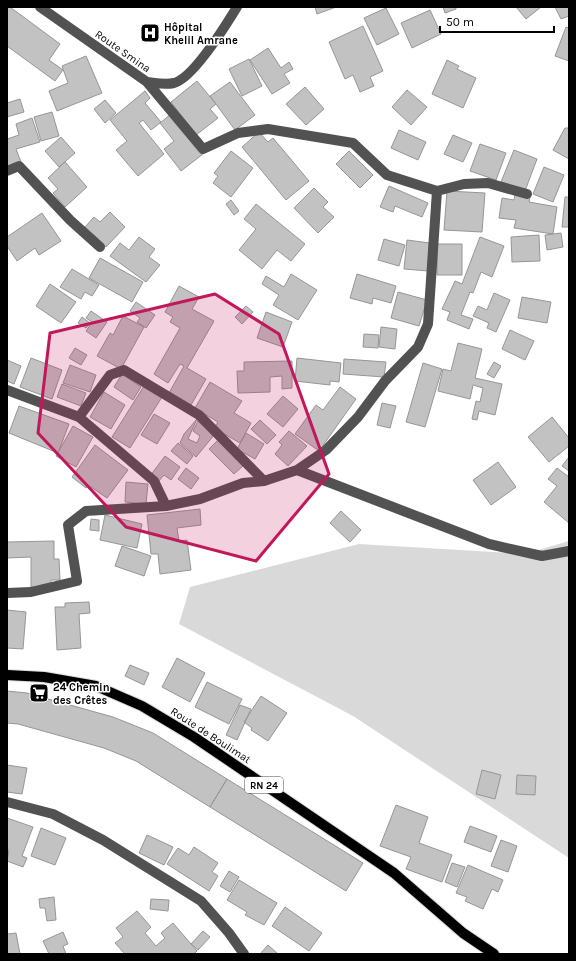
<svg xmlns="http://www.w3.org/2000/svg" width="576" height="961" viewBox="0 0 576 961" font-family="Karla,sans-serif">
  <rect width="100%" height="100%" fill="#fff"/>
  <path fill="#d9d9d9" d="M569,541V858L353,716L179,624L190,587L359,544L525,554Z"/>
  <path fill="#c2c2c2" stroke="#969696" d="M7,7H10L60,44L49,60L63,70L55,81L7,46Z
    M315,7H336L317,14Z
    M443,7H456V9L445,13Z
    M516,7H541L526,19Z
    M555,7H569V16L561,19Z
    M386,8L399,34L377,45L364,18Z
    M430,10L441,34L412,48L401,23Z
    M363,26L383,71L370,77L374,86L360,92L353,75L345,79L329,42Z
    M566,27L569,28V61L555,56Z
    M268,48L281,68L289,62L293,69L284,74L290,83L272,94L250,60Z
    M86,56L102,93L57,111L49,91L68,83L62,66Z
    M249,59L262,86L242,96L229,69Z
    M447,60L459,66L457,69L476,78L463,108L432,94Z
    M197,81L216,104L210,109L218,118L196,135L171,102Z
    M230,82L255,115L235,130L210,96Z
    M305,87L324,109L306,125L286,104Z
    M407,90L427,107L411,125L392,107Z
    M145,91L150,98L145,103L161,122L151,130L143,120L139,123L164,154L138,176L116,150L127,141L110,120Z
    M20,99L24,112L7,117V103Z
    M105,100L116,113L105,123L94,109Z
    M52,112L59,136L41,141L34,117Z
    M171,114L203,154L181,171L164,149L174,141L160,123Z
    M32,118L40,142L16,149L21,162L7,167V139L19,135L16,124Z
    M565,128H569V159L553,150Z
    M399,130L426,142L418,160L391,148Z
    M259,132L268,142L273,138L309,181L286,200L242,147Z
    M453,135L472,143L463,162L444,154Z
    M61,137L75,153L59,167L45,151Z
    M480,144L506,153L496,180L470,171Z
    M514,150L537,159L525,191L501,182Z
    M231,151L253,168L231,197L213,183L218,176L214,173Z
    M349,151L373,175L360,188L336,164Z
    M65,162L87,187L65,207L53,193L58,189L48,178Z
    M544,167L564,175L553,202L533,194Z
    M389,186L428,203L422,217L395,206L393,212L380,207Z
    M314,188L328,202L323,207L334,217L318,233L294,208Z
    M447,191L485,193L482,232L444,230Z
    M515,194L530,197L529,202L557,207L553,234L514,228L516,220L499,218L502,198L514,200Z
    M565,197H569V227H562Z
    M231,200L239,211L234,215L226,204Z
    M256,204L305,244L291,261L277,250L262,269L239,250L256,229L244,219Z
    M110,212L125,227L106,247L85,227L94,217L100,222Z
    M42,213L61,241L39,255L35,248L17,261L7,246V237Z
    M561,233L563,247L547,250L545,235Z
    M539,235L540,261L512,262L511,237Z
    M139,237L155,249L149,257L160,265L146,282L110,256L120,243L129,250Z
    M480,237L504,246L492,277L481,272L473,293L470,292L461,315L473,319L469,329L447,320L450,312L442,309L455,281L462,284Z
    M384,239L405,245L399,266L378,260Z
    M407,240L430,243L428,271L404,269Z
    M437,244H462V275H437Z
    M100,258L143,282L132,302L89,278Z
    M72,269L99,285L92,296L85,292L81,299L60,287Z
    M291,274L317,290L298,320L273,305L279,295L262,284L266,276L284,287Z
    M357,274L396,286L391,303L373,298L372,304L350,298Z
    M50,284L76,302L61,323L36,306Z
    M179,286L199,297L192,309L214,321L187,368L206,379L191,405L169,393L184,366L180,364L168,383L154,374L180,328L170,322L173,317L165,312Z
    M398,292L427,300L419,326L391,318Z
    M494,293L510,300L496,332L487,328L489,323L473,316L478,306L487,310Z
    M522,297L551,302L547,323L518,318Z
    M136,302L155,315L146,328L137,322L140,318L130,311Z
    M246,306L253,312L242,324L235,317Z
    M91,311L107,322L96,338L86,331L92,322L86,318Z
    M266,312L292,322L283,347L257,338Z
    M123,316L144,327L121,369L97,356L110,333L113,335Z
    M82,317L90,323L86,328L78,323Z
    M381,327L397,329L395,349L379,347Z
    M510,330L534,341L525,360L502,349Z
    M364,334L379,335L378,348L363,347Z
    M458,343L482,349L475,378L502,384L495,415L479,411L477,420L472,419L476,401L480,402L483,388L473,385L470,399L438,391L443,369L451,371Z
    M75,348L87,355L81,365L69,358Z
    M31,358L62,370L52,399L20,387Z
    M297,358L341,363L339,382L330,381V385L295,381Z
    M344,359L386,362L384,377L343,374Z
    M7,360L21,366L14,384L7,381Z
    M292,361V388L282,389V376L270,377V392L238,393L237,371H244V362Z
    M494,362L501,366L494,378L487,374Z
    M423,363L442,369L425,427L406,422Z
    M70,365L96,375L90,392L63,383Z
    M122,374L141,387L133,400L114,387Z
    M210,382L242,401L234,413L251,423L240,443L214,428L218,422L195,408Z
    M62,384L86,393L81,406L57,397Z
    M144,386L162,397L130,448L112,437Z
    M340,387L356,399L319,451L295,434L316,405L323,410Z
    M104,392L125,405L111,429L90,417Z
    M283,396L298,409L283,427L267,414Z
    M382,403L396,406L390,428L377,425Z
    M19,406L69,424L58,453L9,433Z
    M154,414L170,423L157,444L141,435Z
    M552,417L569,438V446L549,462L528,437Z
    M197,419L188,439L197,443L200,436L193,431L198,421L215,434L196,457L180,443L184,434Z
    M260,420L276,435L267,444L251,429Z
    M73,426L93,437L76,467L56,456Z
    M289,431L307,446L288,466L275,454L282,445L279,442Z
    M246,433L264,444L255,459L237,449Z
    M220,438L245,464L234,474L209,449Z
    M178,443L193,456L187,464L171,451Z
    M95,445L128,470L107,498L88,485L86,488L72,477Z
    M165,456L180,467L171,480L164,475L158,482L150,476Z
    M569,457V471L562,466Z
    M498,462L516,487L491,505L473,480Z
    M186,468L199,478L191,489L178,479Z
    M557,468L569,477V523L544,502L557,486L548,479Z
    M126,482L148,484L146,504L125,502Z
    M200,509L201,525L177,528L179,541L187,540L191,570L160,574L158,554H151L147,515Z
    M341,511L361,530L350,542L330,523Z
    M105,515L142,524L137,548L100,540Z
    M91,519L99,520V531L90,530Z
    M54,541V559H59L60,580H51V587H31V557L7,558V542Z
    M122,546L151,556L144,576L115,566Z
    M89,602L90,613L79,614L81,648L57,650L55,607H65V603Z
    M7,610L26,612L23,649L7,648Z
    M177,658L205,673L190,702L162,687Z
    M130,665L149,673L144,685L125,676Z
    M207,682L242,699L229,724L195,707Z
    M7,691L27,693L113,717L153,733L227,779L210,807L136,761L104,748L18,724L7,723Z
    M261,696L287,713L268,741L251,730L252,728L244,722Z
    M240,705L251,709L237,740L226,735Z
    M7,765L27,768L22,794L7,792Z
    M482,770L501,775L495,799L476,794Z
    M517,775L536,776L535,795L516,794Z
    M227,779L363,863L346,891L210,807Z
    M396,805L428,817L419,843L452,855L442,882L406,869L411,857L380,846Z
    M7,818L33,827L22,856L27,858L23,867L7,861L9,850L7,849Z
    M470,826L497,836L491,852L464,842Z
    M41,828L66,838L55,865L31,856Z
    M147,835L173,847L164,865L139,853Z
    M501,840L517,846L508,872L491,866Z
    M194,847L218,863L212,872L218,876L209,891L167,864L178,848L189,855Z
    M452,863L465,867L457,887L445,882Z
    M468,865L503,880L498,892L492,889L483,909L465,901L467,897L456,893Z
    M229,871L239,877L230,892L220,886Z
    M239,880L277,903L264,925L245,915L247,912L227,900Z
    M54,897L56,920L47,921L45,908H40L39,899Z
    M151,899L169,900L168,911L150,909Z
    M285,907L322,933L309,951L272,926Z
    M137,911L151,927L145,933L156,946L165,938L161,933L173,923L197,951L194,954H125L115,943L123,937L116,928Z
    M203,931L210,937L198,950L191,944Z
    M63,932L68,944L63,946L66,954H49L43,941Z
    M16,933L20,954H7V934Z
    M268,945L278,954H260Z"/>
  <g fill="none" stroke-linecap="round" stroke-linejoin="round">
    <g stroke="#dbdbdb" stroke-width="12">
      <path id="major" d="M7,675L44,677L96,686L142,706L194,737L394,873L463,933L494,954"/>
    </g>
    <path stroke="#525252" stroke-width="10" d="M40,7L147,82C156,83 165,85 174,83C193,78 226,25 237,7
      M147,82L203,149L238,133L268,129L353,143L387,175L437,191L464,184L488,183L527,194
      M7,171L19,166L70,220L100,247
      M7,390L79,417L154,481L166,506L86,511L68,525L77,581L31,592L7,593
      M79,417L110,375L124,370L199,415L264,481
      M297,470L489,544L542,556L569,551
      M166,506L200,499L243,483L264,481L297,470L326,450L358,417L385,381L418,347L428,324L437,191
      M7,802L53,814L103,840L201,901L229,933L244,954"/>
    <use href="#major" stroke="#000" stroke-width="10"/>
  </g>
  <path fill="#c2185b" fill-opacity="0.2" stroke="#c2185b" stroke-width="3" stroke-linejoin="round" d="M215,294L279,334L329,474L256,561L126,527L38,433L50,333Z"/>
  <defs>
    <g id="hospital-square" transform="scale(1)"><rect x="-9" y="-9" width="18" height="18" rx="4" fill="#000" stroke="#fff"/><path d="M-5-5h3v3.5h4V-5h3V5h-3V1.5h-4V5h-3Z" fill="#fff"/></g>
    <g id="supermarket-square" transform="scale(1)"><rect x="-9" y="-9" width="18" height="18" rx="4" fill="#000" stroke="#fff"/><path d="M-6-5.5h2.5l.6 2H6L4.5 2H-2.5L-4.4-4H-6ZM-1.5 3.2a1.3 1.3 0 1 0 .1 0ZM3 3.2a1.3 1.3 0 1 0 .1 0Z" fill="#fff"/></g>
  </defs>
  <g fill-rule="evenodd">
    <use href="#hospital-square" x="150" y="33"/>
    <use href="#supermarket-square" x="39" y="693"/>
  </g>
  <g text-anchor="middle" stroke-width="3" stroke-linejoin="round" paint-order="stroke">
    <rect fill="#fff" stroke="#4c4c4c" stroke-width="1" x="245" y="777" width="38" height="16" rx="3"/>
    <g font-size="10" font-weight="bold" fill="#000">
      <text x="264" y="789">RN 24</text>
    </g>
    <g font-size="11" font-weight="bold" fill="#000" stroke="#fff" text-anchor="start">
      <text x="164" y="31">Hôpital<tspan x="164" dy="13">Khelil Amrane</tspan></text>
      <text x="53" y="691">24 Chemin<tspan x="53" dy="13">des Crêtes</tspan></text>
    </g>
    <g font-size="11" fill="#000" stroke="#fff">
      <text transform="translate(123 51) rotate(35)" y="4">Route Smina</text>
      <text transform="translate(211 735) rotate(33)" y="4">Route de Boulimat</text>
    </g>
  </g>
  <rect width="576" height="961" fill="none" stroke="#000000" stroke-width="16"/>
  <path d="M440 26v6h114v-6" fill="none" stroke="#000000" stroke-width="2"/>
  <text x="446" y="26" font-size="12" fill="#000000" stroke="#ffffff" stroke-width="3" paint-order="stroke">50 m</text>
</svg>
